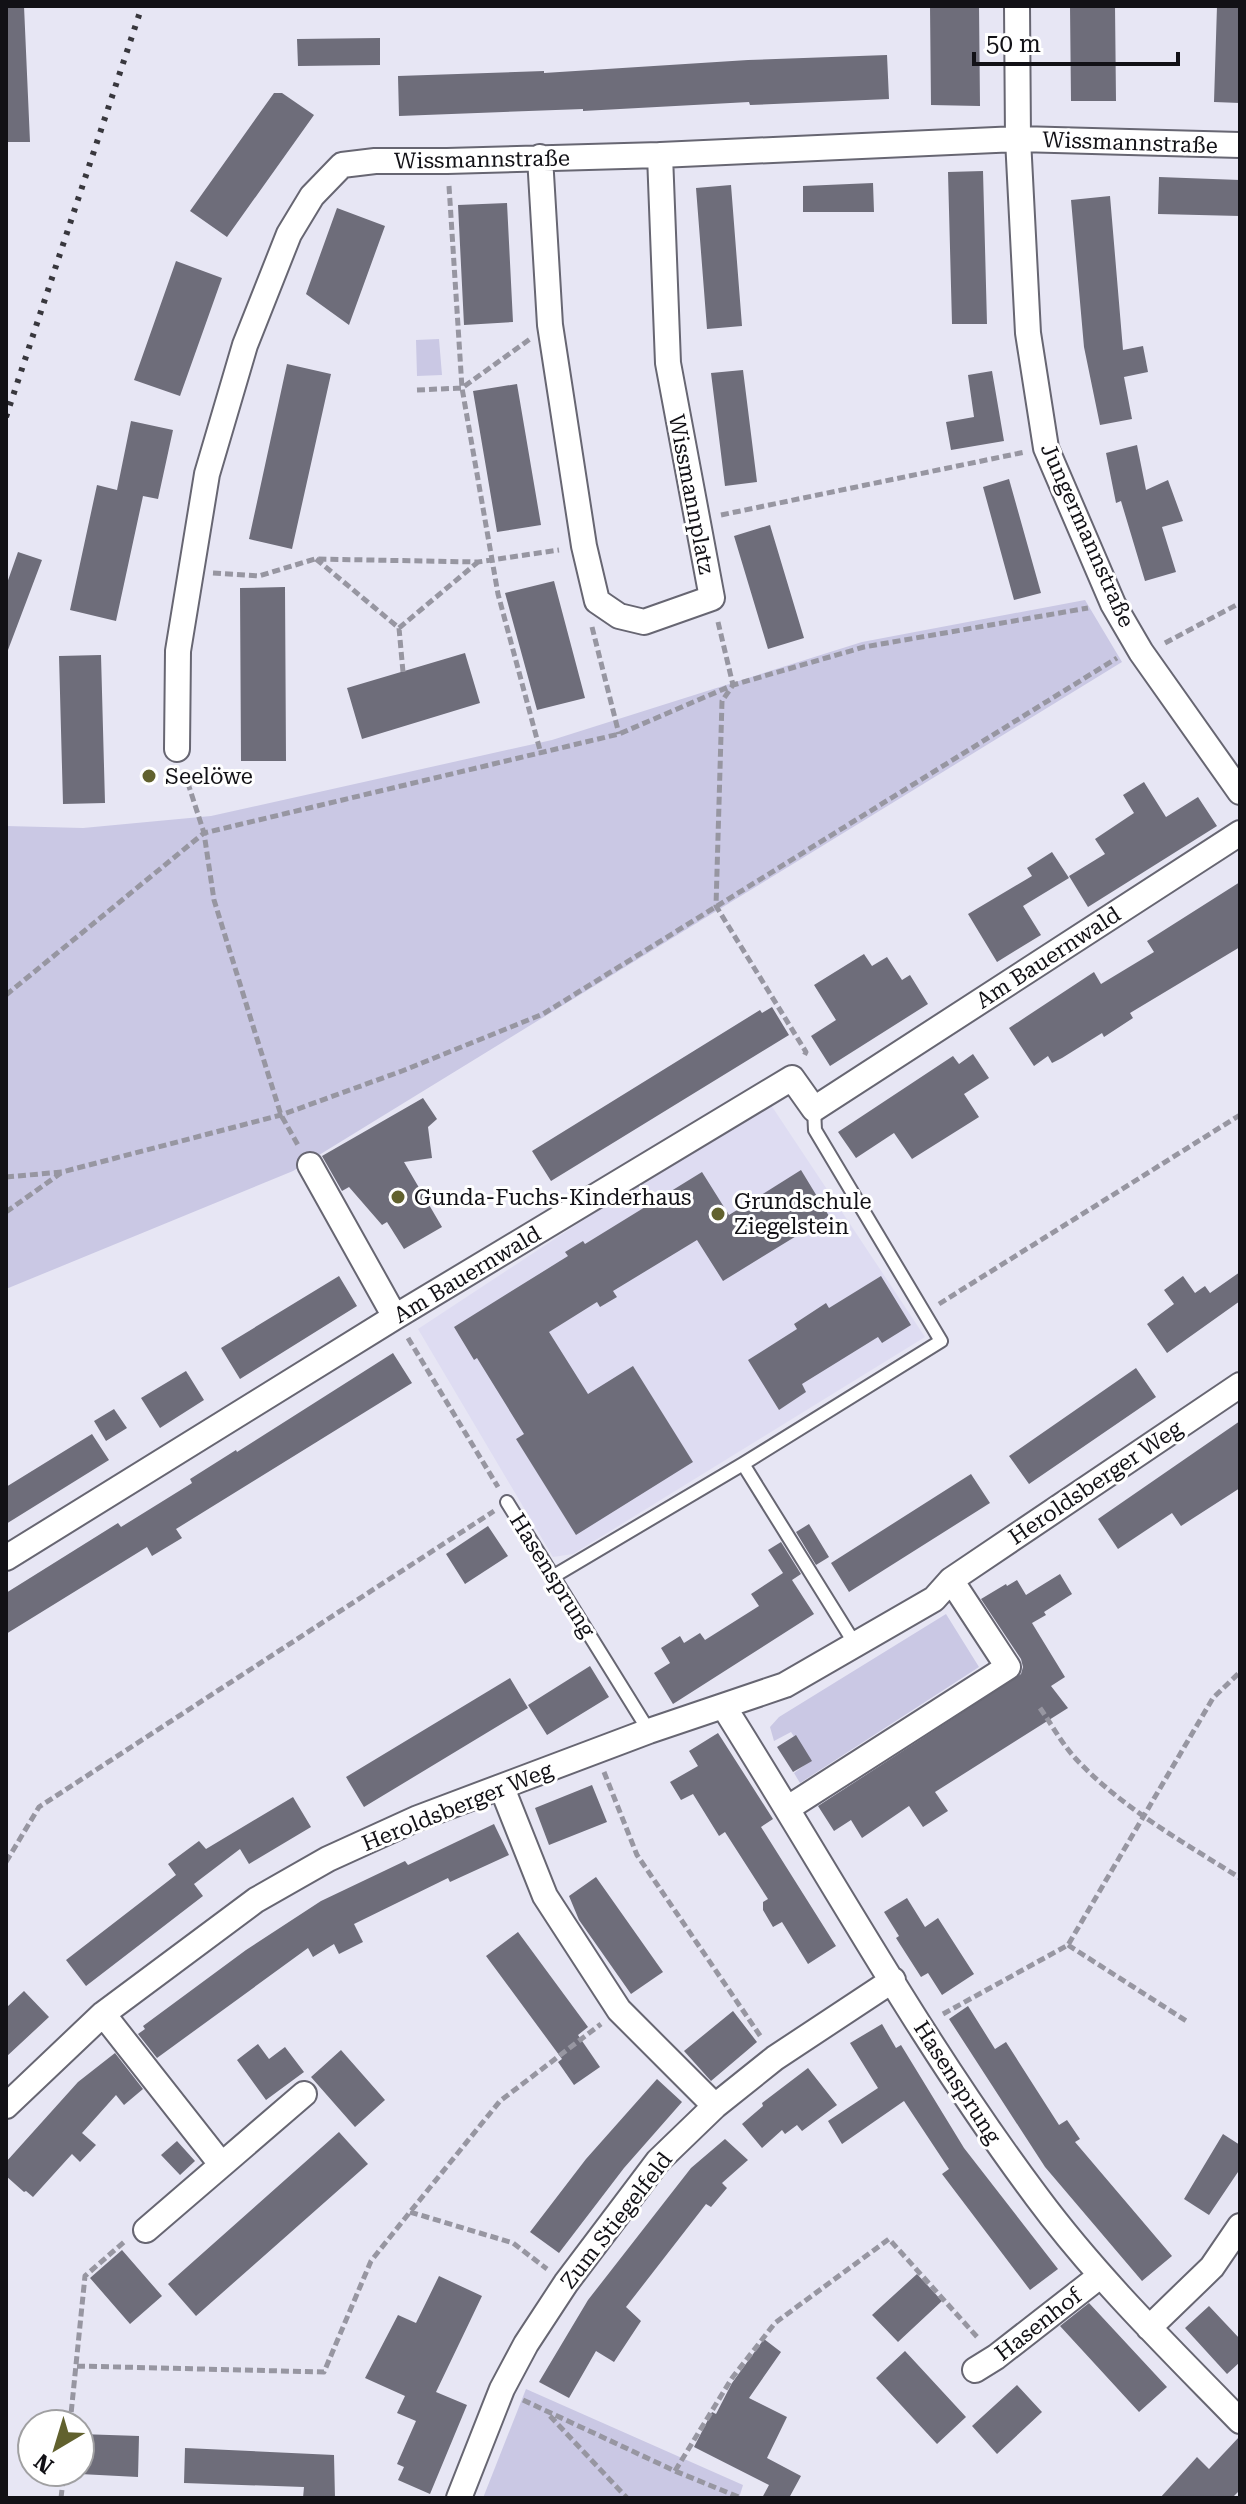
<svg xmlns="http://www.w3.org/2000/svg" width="1246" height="2504" viewBox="0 0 1246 2504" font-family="'Roboto Serif',serif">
  <rect width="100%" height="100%" fill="#e7e6f4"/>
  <path fill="#dedcf2" d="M767,1099L925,1337L573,1554L553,1557L418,1329Z"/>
  <path fill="#cac8e4" d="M439,339L442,375L417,376L416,340Z
    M1085,600L1122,662L293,1171L6,1289V826L83,828L211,816L552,740L862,642Z
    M946,1614L979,1667L800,1783L794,1773L810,1761L791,1732L774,1741L770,1727L779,1717Z
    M526,2389L743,2485L739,2498H483Z"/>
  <path fill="#6e6d7a" d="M6,6H24L30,142H6Z
    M930,6H979L980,106L931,105Z
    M1070,6H1115L1116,101H1071Z
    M1217,6H1240V103L1214,102Z
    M380,38V65L298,66L297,39Z
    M887,55L889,99L750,105L749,102L583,111V109L399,116L398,76L544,71V73L748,60Z
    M274,93H282L314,115L227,237L190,211Z
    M983,171L987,324H952L948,172Z
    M1159,177L1240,180V216L1158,214Z
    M873,183L874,212H803V186Z
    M731,185L742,326L707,329L696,188Z
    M1110,196L1123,350L1143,346L1148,372L1124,377L1132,419L1100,425L1084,347L1071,200Z
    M507,203L513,322L464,325L458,205Z
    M337,208L385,226L349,325L306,294Z
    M176,261L222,278L180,396L134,380Z
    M287,364L331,374L292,549L249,539Z
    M743,370L757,482L725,486L711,373Z
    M992,371L1004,441L951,450L946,422L974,417L968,375Z
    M517,384L541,525L497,532L473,391Z
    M131,421L173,430L158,499L143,496L116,621L70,610L97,485L117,490Z
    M1137,445L1146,490L1168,480L1183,521L1162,527L1176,572L1145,581L1121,501L1116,503L1106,453Z
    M1009,479L1041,593L1014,600L983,487Z
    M770,525L804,638L768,649L734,536Z
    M18,552L42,560L8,650H6V586Z
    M554,581L585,698L537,710L505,593Z
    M285,587L286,761H241L240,588Z
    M465,653L480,703L362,739L347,688Z
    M101,655L105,803L63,804L59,656Z
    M1144,782L1166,817L1198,797L1217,826L1088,907L1069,876L1105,854L1095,839L1134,813L1123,795Z
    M1052,852L1069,878L1023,906L1041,935L997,962L968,914L1032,876L1027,868Z
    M1240,882V947L1130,1013L1133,1018L1104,1037L1102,1033L1062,1058L1052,1063L1048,1056L1034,1066L1009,1028L1094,972L1101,984L1154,952L1147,941Z
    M864,954L872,966L887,957L902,980L910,975L928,1004L830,1066L811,1036L836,1020L814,985Z
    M772,1007L789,1035L551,1181L532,1151L760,1010L762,1013Z
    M973,1054L989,1078L964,1094L979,1117L912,1159L894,1133L856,1158L838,1132L953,1056L959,1064Z
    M423,1098L437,1119L428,1127L432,1158L404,1162L442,1227L404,1249L387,1222L382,1225L349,1187L342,1191L322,1156Z
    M801,1170L829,1216L723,1281L697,1240L613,1291L617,1297L600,1307L597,1302L549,1332L588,1394L633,1366L693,1462L576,1535L516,1439L524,1434L477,1358L474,1360L454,1327L568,1256L565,1252L583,1241L585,1244L702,1172L729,1215Z
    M1240,1272V1301L1167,1353L1147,1324L1174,1304L1164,1290L1183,1276L1195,1293L1205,1286L1210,1293Z
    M339,1276L357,1306L240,1379L221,1348Z
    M881,1276L911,1325L882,1343L878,1337L802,1384L806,1392L779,1410L748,1360L797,1329L794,1324L826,1303L829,1308Z
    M393,1353L412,1383L176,1529L182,1538L152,1556L147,1547L6,1634V1593L118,1523L121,1527L192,1483L190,1479L236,1450L237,1452Z
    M1136,1368L1156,1397L1029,1484L1009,1456Z
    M186,1371L204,1400L160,1428L141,1398Z
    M114,1409L127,1428L106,1441L94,1421Z
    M1240,1421V1488L1181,1526L1172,1513L1118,1549L1098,1519Z
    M92,1434L109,1460L6,1524V1487Z
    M971,1474L990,1503L849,1592L831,1563Z
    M809,1524L829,1557L816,1565L796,1532Z
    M488,1526L508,1556L465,1584L446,1554Z
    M781,1542L801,1574L792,1580L814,1614L673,1704L654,1673L670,1663L661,1648L680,1636L684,1643L700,1633L705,1640L759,1606L751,1594L783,1573L768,1550Z
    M1060,1574L1072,1594L1044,1612L1046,1615L1032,1623L1065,1677L1051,1686L1068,1708L935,1792L948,1811L923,1827L909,1806L862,1838L851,1820L834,1831L818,1806L1021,1674L1023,1667L1021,1659L981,1599L1006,1584L1007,1586L1017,1580L1026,1595Z
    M590,1666L609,1697L547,1735L528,1705Z
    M510,1678L528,1708L364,1807L346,1777Z
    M718,1733L773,1819L761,1827L836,1946L808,1964L782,1922L773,1927L763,1910V1902L768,1899L725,1832L719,1836L693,1794L681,1800L670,1782L698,1766L689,1751Z
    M796,1735L812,1761L793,1772L777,1747Z
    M592,1785L607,1822L549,1845L535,1808Z
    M293,1797L311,1827L249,1864L240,1849L194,1884L203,1896L86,1986L66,1960L176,1875L168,1864L199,1841L206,1849Z
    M494,1824L509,1855L450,1882L448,1878L354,1924L363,1942L339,1954L334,1944L313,1957L308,1948L157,2058L138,2034L145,2029L143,2026L246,1950L321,1901L405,1861L408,1865Z
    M596,1877L663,1972L631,1994L579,1920L569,1896Z
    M907,1898L925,1927L938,1918L974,1974L942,1995L928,1973L921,1977L896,1938L899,1936L884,1912Z
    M518,1932L588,2027L578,2035L600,2067L574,2085L558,2062L562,2059L486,1956Z
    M24,1991L49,2017L6,2057V2008Z
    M968,2006L995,2049L1006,2042L1059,2125L1067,2120L1080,2139L1075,2142L1172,2256L1142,2281L1045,2167L949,2019Z
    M733,2011L757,2042L711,2081L684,2051Z
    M882,2024L896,2048L901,2045L964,2148L1058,2269L1030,2290L942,2174L949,2169L904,2101L842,2144L828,2121L878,2088L850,2043Z
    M258,2044L269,2059L285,2047L304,2072L266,2100L237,2060Z
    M341,2050L385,2100L355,2127L311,2077Z
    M115,2053L143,2089L124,2105L116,2095L82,2133L96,2145L80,2162L72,2154L33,2197L26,2191L24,2192L6,2176V2162L78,2082Z
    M808,2068L837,2105L802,2131L797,2125L785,2134L782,2130L762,2148L742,2124L763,2106L762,2103Z
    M657,2079L682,2102L624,2168L559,2253L530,2232L586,2159Z
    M339,2132L368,2164L196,2316L168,2284Z
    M1223,2134L1240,2145V2169L1209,2215L1184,2199Z
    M725,2139L748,2160L722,2183L727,2188L711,2207L706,2204L626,2307L641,2321L614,2362L596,2351L569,2398L539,2382L588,2300L691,2168Z
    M177,2141L195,2161L180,2175L161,2155Z
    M122,2250L162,2296L130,2324L90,2278Z
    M917,2274L942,2301L898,2342L872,2315Z
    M439,2276L482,2296L436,2392L467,2405L430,2494L398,2480L404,2467L397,2464L416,2421L397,2413L405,2396L365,2378L398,2315L416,2323Z
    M1089,2303L1167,2387L1139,2412L1060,2326Z
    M1209,2306L1240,2339V2362L1227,2374L1185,2328Z
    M764,2339L781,2352L749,2398L787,2417L767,2458L801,2476L789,2498H762L769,2485L694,2447L712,2412L716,2414L732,2383Z
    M905,2351L966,2417L937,2444L876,2378Z
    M1017,2385L1042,2412L997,2454L972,2426Z
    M80,2434L139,2436L138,2477L80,2474Z
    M1240,2436V2490L1232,2498H1160L1197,2457L1209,2469Z
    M185,2448L334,2455L335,2498H303L304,2487L184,2483Z"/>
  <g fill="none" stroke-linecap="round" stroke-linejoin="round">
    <g stroke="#676672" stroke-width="16">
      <path id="lane" d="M743,1464L855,1644
        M507,1502L649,1731
        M554,1576L743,1464L941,1341L815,1130L814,1109"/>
    </g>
    <g stroke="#676672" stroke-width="28">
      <path id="street" d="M1017,6L1018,139L1028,333L1046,448L1113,604L1141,652L1240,792
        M540,157L550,325L584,546L597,601L619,616L644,622L712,598L668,363L660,155
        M177,749L178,651L207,474L245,345L289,234L312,196L342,165L375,161H447L660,155L1018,139L1240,145
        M310,1165L395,1317
        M6,1558L395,1317L792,1078L814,1109L1240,833
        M724,1707C827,1870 921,2042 1037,2197C1097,2278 1170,2349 1240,2421
        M502,1788L545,1896L619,2010L715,2106
        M788,1808L1008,1667L951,1580
        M103,2014L221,2164
        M6,2106L103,2014L256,1900L328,1859L418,1818L649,1731L785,1685L934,1599L951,1580L1240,1385
        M146,2230L304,2094
        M1149,2328L1212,2267L1240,2226
        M975,2370L996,2357L1100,2276
        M459,2498L502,2389L526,2344L566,2283L658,2161L715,2106L775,2058L893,1980"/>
    </g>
    <path stroke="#9796a1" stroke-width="5" stroke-dasharray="8 4" stroke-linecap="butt" d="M449,186L462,388L498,594L541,754
      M417,390L462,388L530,339
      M721,515L1025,452
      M316,559L399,628L403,672
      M213,573L259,576L315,559L478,562L559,550
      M718,622L733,685L722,701L716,906L806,1052L804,1056
      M592,627L619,734
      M399,628L478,562
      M1165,643L1240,603
      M184,771L204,833L214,900L253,1026L281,1115L299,1147
      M6,995L204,833L619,734L733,685L864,647L1088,608
      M6,1177L62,1172L281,1115L402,1071L543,1014L1117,658
      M6,1212L61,1173
      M939,1304L1240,1115
      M408,1338L498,1487
      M1040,1708C1052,1725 1062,1744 1076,1759C1122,1808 1183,1842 1240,1878
      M604,1772L637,1855L761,2037
      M6,1862L39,1807L494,1511
      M1068,1945L1188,2022
      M943,2014L1068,1945L1213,1698L1240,1672
      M410,2212L513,2243L547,2269
      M77,2366L324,2372L371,2261L410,2212L500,2101L601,2024
      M523,2400L675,2471L741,2498
      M550,2416L627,2498
      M70,2424L85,2276L124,2242
      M675,2471L732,2378L775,2323L889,2239L979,2339
      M61,2498L64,2472"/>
    <use href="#lane" stroke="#fff" stroke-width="12"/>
    <use href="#street" stroke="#fff" stroke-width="24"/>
    <path stroke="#38373d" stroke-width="6" stroke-dasharray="4 8" stroke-linecap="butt" d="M6,417L142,6"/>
  </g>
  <g fill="#61612e" stroke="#fff" stroke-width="3">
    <circle cx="149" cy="776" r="8"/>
    <circle cx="398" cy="1197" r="8"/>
    <circle cx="718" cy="1214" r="8"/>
  </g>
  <g text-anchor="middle" stroke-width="6" stroke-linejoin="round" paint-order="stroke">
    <g font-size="22" fill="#121116" stroke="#fff">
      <text transform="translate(1130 142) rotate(2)" y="8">Wissmannstraße</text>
      <text transform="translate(482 159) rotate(-1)" y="8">Wissmannstraße</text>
      <text transform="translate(692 494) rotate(79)" y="8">Wissmannplatz</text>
      <text transform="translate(1088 535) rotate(66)" y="8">Jungermannstraße</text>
      <text transform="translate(1048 957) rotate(-33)" y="8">Am Bauernwald</text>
      <text transform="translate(467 1274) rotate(-31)" y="8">Am Bauernwald</text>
      <text transform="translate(1095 1482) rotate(-34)" y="8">Heroldsberger Weg</text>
      <text transform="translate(553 1575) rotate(58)" y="8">Hasensprung</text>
      <text transform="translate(457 1806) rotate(-22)" y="8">Heroldsberger Weg</text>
      <text transform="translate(958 2082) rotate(57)" y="8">Hasensprung</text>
      <text transform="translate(616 2220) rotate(-52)" y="8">Zum Stiegelfeld</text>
      <text transform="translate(1038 2324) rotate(-38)" y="8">Hasenhof</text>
    </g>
    <g font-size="22" fill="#121116" stroke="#fff" text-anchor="start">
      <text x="165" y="784">Seelöwe</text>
      <text x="414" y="1205">Gunda-Fuchs-Kinderhaus</text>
      <text x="734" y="1209">Grundschule<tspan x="734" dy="25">Ziegelstein</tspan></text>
    </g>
  </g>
  <rect width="1246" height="2504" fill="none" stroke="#121116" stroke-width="16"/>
  <g transform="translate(56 2448) rotate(218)"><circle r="38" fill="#ffffff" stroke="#a0a0a2" stroke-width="2"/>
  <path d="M0-6L14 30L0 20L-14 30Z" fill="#61612e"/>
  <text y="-12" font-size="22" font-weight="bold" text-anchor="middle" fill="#121116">N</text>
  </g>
  <path d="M974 52v12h204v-12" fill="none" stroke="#121116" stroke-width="4"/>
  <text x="986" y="52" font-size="24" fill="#121116" stroke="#ffffff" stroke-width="6" paint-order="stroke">50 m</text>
</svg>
